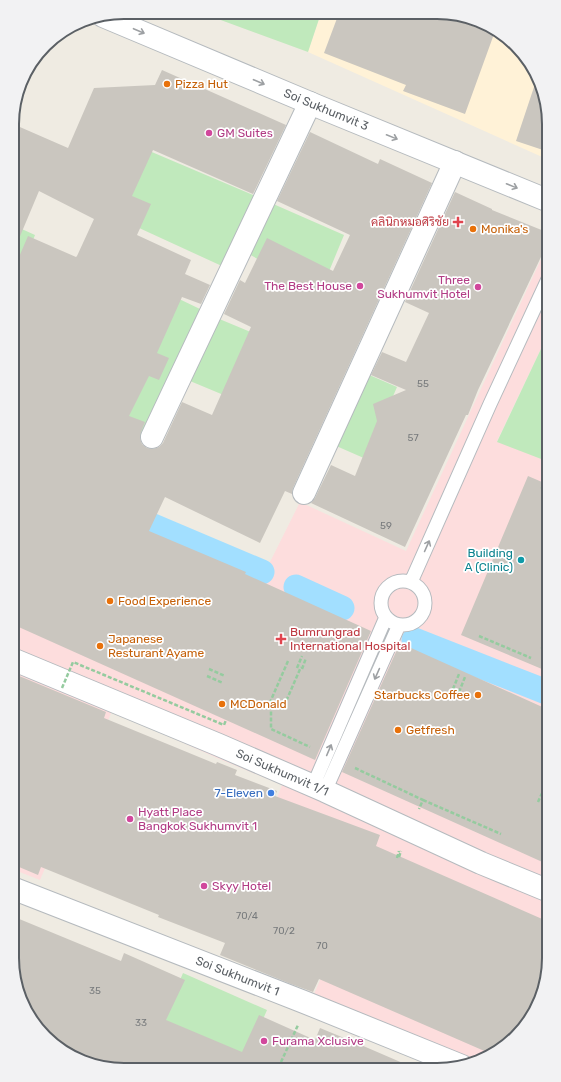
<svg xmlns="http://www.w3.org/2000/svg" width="561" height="1082" viewBox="0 0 561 1082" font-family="Rubik,Sarabun,sans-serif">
  <rect width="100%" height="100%" fill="#efebe2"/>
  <path fill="#fff2d7" d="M321,13L459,14L511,40L543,88L549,124V160L308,52Z"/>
  <path fill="#fddddd" d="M549,242V332L497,441L549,462V966L526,1027L478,1061L314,994L353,905L251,864L282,785L217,758L112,711L40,880L12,869L13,464L267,568L300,502L406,551Z"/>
  <path fill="#c0e9bc" d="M199,12L321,13L308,52Z
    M140,147L258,197L224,267L113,216Z
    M271,203L344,235L311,315L293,279L247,253Z
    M13,225L35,235L13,290Z
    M175,297L200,309L159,398L146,433L136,441L112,436Z
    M217,318L253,333L226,396L190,381Z
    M549,332V389L544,400L549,403V462L497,442Z
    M367,374L397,387L366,459L334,445Z
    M183,973L267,1010L245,1061L161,1025Z"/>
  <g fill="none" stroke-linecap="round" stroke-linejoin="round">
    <path stroke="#a2dfff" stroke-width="25" d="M120,512L262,572
      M296,587L342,608
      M414,640L549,693"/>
  </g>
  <path fill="#cac6bf" d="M339,13L440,14L494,34L465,114L403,91L406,85L324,53Z
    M162,70L286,125L253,194L153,150L132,196L151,204L137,235L191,260L185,274L210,285L201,304L182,297L157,353L169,358L159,380L149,376L129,416L145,422L141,432L140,438L142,444L147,448L153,449L159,447L163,443L182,402L212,415L251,327L224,314L240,280L245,283L267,238L333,271L350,235L277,201L310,132L378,164L380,159L432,183L293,488L292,494L285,491L260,543L165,497L149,531L246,572L245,574L371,631L315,760L12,624L13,271L28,236L76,257L77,256L94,219L39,191L13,253V124L68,148L94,88L155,85Z
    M537,78L543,88L549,124V152L516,141Z
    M455,192L492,209V210L549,233V240L478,390L468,415H466L405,547L311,503L315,498L331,465L355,476L377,421L373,404L406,390L371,375L382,352L406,362L429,313L405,302Z
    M528,476L549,485V672L461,635Z
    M400,643L549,710V865L342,772Z
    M12,673L106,712L104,718L216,764L217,762L237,770L235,775L277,791L275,796L380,835L376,846L549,922V966L526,1027L489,1053L319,979L313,992L291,984L220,955L225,943L158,917L159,915L41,867L38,875L12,864Z
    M12,916L121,961L124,953L185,980L166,1020L242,1052L259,1015L315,1040L320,1028L361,1045L419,1070L109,1069L50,1042L18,994L12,958Z"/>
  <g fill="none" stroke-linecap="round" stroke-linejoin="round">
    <g stroke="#b5babe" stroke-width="15">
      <path id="service" d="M381 603a22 22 0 1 1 44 0a22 22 0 1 1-44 0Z
        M411,582L490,404L549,277
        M313,786L386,617
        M325,791L399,625"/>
    </g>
    <g stroke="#b5babe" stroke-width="24">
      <g id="minor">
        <path d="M152,437L176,386L310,103"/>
        <path d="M304,493L455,162"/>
        <path id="s1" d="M12,659L219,745L325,791L481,863L549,891"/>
        <path id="s2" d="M12,888L304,1002L462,1066"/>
      </g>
    </g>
    <g stroke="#b5babe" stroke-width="24">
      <g id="tertiary">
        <path id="s3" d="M103,16L317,106L549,201"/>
      </g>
    </g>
    <path stroke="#95cb9f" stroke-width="2.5" stroke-dasharray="4 2" stroke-linecap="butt" d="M541,487L549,490
      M479,636L531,658
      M541,647L549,650
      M288,661L271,700V729L310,747
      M297,668L302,656
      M209,669L225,676
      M302,669L306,658
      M207,676L223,683
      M453,689L459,674
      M459,692L465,677
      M284,706L301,667
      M355,768L423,800L419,809
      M423,800L501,834
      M538,802L549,778
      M399,857L401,851
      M397,858L399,851
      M281,1062L298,1025"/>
    <use href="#service" stroke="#fff" stroke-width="13"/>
    <use href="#minor" stroke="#fff" stroke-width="22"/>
    <use href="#tertiary" stroke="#fff" stroke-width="22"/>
    <path stroke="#95cb9f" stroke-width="2.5" stroke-dasharray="4 2" stroke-linecap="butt" d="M62,688L73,662L224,725L226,720"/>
  </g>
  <defs><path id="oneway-shaft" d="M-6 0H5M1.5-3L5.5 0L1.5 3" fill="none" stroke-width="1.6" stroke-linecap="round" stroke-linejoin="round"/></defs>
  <g stroke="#9da0a3">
    <use href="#oneway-shaft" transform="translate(139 31) rotate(23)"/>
    <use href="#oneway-shaft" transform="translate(259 82) rotate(23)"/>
    <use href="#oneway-shaft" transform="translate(392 137) rotate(22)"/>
    <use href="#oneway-shaft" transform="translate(512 186) rotate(22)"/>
    <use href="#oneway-shaft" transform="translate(427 546) rotate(-66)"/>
    <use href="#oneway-shaft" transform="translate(377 674) rotate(114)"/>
    <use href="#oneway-shaft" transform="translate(329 750) rotate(-67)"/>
  </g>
  <g fill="#e8710a" stroke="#fff" stroke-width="1.5">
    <circle cx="167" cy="84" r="4"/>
    <circle cx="473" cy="229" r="4"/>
    <circle cx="110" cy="601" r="4"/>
    <circle cx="100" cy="646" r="4"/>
    <circle cx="478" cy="695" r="4"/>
    <circle cx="222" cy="704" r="4"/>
    <circle cx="398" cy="730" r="4"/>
  </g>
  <g fill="#d1479c" stroke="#fff" stroke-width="1.5">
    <circle cx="209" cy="133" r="4"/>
    <circle cx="360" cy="286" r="4"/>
    <circle cx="478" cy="287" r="4"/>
    <circle cx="130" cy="819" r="4"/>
    <circle cx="204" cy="886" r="4"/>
    <circle cx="264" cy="1041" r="4"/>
  </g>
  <g fill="#e0444e" stroke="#fff" stroke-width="1.5">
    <path d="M456 216h4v4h4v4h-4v4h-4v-4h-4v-4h4z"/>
    <path d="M279 633h4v4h4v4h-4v4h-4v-4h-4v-4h4z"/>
  </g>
  <circle fill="#0f9aa8" stroke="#fff" stroke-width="1.5" cx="521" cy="560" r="4"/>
  <circle fill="#3f7fe0" stroke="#fff" stroke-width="1.5" cx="271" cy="793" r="4"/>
  <g text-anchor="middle" stroke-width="3.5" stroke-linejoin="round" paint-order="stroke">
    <g font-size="10" fill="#777a7c">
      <text x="423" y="387">55</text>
      <text x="413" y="441">57</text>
      <text x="386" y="529">59</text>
      <text x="247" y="919">70/4</text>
      <text x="284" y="934">70/2</text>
      <text x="322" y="949">70</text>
      <text x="95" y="994">35</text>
      <text x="141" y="1026">33</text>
    </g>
    <g font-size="12" fill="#c56008" stroke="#fff" text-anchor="start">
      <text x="175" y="88">Pizza Hut</text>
      <text x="481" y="233">Monika's</text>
      <text x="118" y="605">Food Experience</text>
      <text x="108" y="643">Japanese<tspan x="108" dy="14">Resturant Ayame</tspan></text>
      <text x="470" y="699" text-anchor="end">Starbucks Coffee</text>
      <text x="230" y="708">MCDonald</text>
      <text x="406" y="734">Getfresh</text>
    </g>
    <g font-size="12" fill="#5b6065" stroke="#fff">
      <text dy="4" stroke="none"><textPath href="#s3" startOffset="242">Soi Sukhumvit 3</textPath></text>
      <text dy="4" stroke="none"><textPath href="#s1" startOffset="293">Soi Sukhumvit 1/1</textPath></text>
      <text dy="4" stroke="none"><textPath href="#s2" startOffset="242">Soi Sukhumvit 1</textPath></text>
    </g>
    <g font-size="12" fill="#b23c85" stroke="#fff" text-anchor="start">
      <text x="217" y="137">GM Suites</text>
      <text x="470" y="284" text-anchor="end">Three<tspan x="470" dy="14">Sukhumvit Hotel</tspan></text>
      <text x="352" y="290" text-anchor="end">The Best House</text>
      <text x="138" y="816">Hyatt Place<tspan x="138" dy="14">Bangkok Sukhumvit 1</tspan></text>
      <text x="212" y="890">Skyy Hotel</text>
      <text x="272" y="1045">Furama Xclusive</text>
    </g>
    <g font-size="12" fill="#be3a42" stroke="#fff" text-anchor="end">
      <text x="449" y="226">คลินิกหมอศิริชัย</text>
      <text x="290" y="636" text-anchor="start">Bumrungrad<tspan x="290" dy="14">International Hospital</tspan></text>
    </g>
    <g font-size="12" fill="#0d838f" stroke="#fff" text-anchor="end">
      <text x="513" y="557">Building<tspan x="513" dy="14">A (Clinic)</tspan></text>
    </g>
    <g font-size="12" fill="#366cbe" stroke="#fff" text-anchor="end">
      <text x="263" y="797">7-Eleven</text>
    </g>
  </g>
  <path d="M0 0H561V1082H0ZM124 19H437A105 105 0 0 1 542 124V958A105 105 0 0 1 437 1063H124A105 105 0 0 1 19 958V124A105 105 0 0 1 124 19Z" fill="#f2f2f3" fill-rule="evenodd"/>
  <path fill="none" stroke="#5b6065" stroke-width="2" d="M124 19H437A105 105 0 0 1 542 124V958A105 105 0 0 1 437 1063H124A105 105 0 0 1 19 958V124A105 105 0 0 1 124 19Z"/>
</svg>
